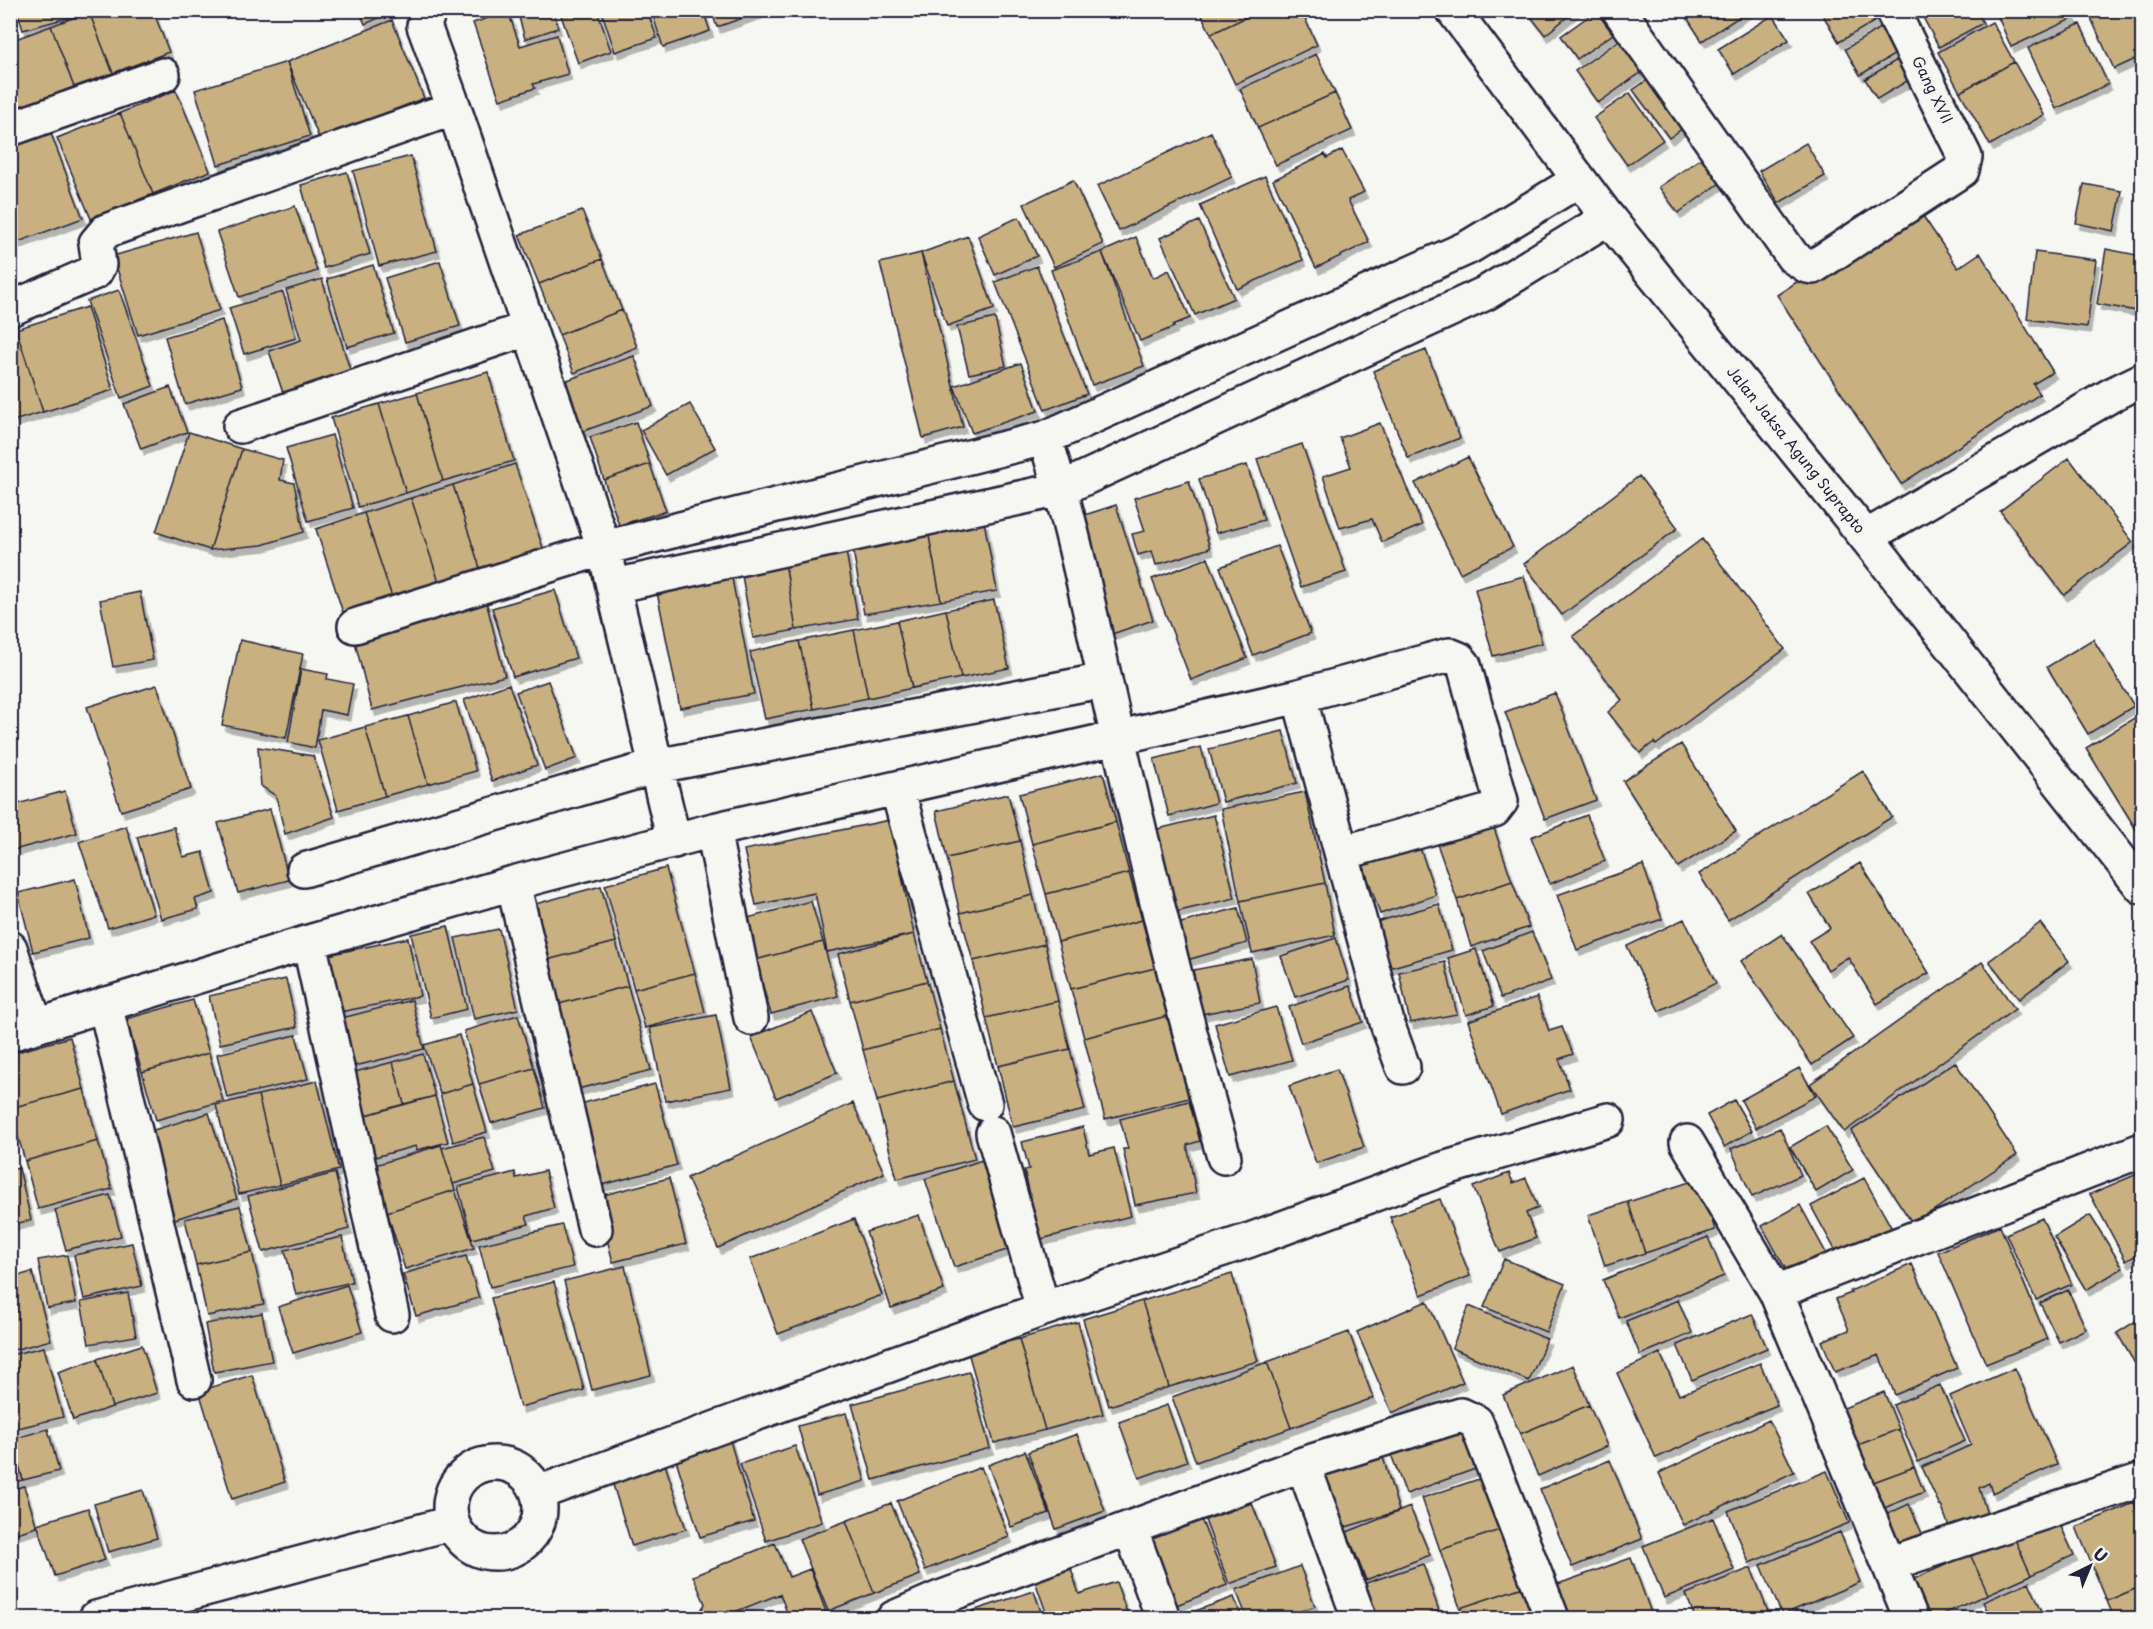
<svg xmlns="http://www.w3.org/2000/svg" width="2153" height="1629" viewBox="0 0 2153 1629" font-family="'Playpen Sans',sans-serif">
  <defs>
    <filter id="shadow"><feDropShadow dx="3.5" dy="6" stdDeviation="0" flood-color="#0004"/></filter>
  </defs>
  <rect width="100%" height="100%" fill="#f6f6f2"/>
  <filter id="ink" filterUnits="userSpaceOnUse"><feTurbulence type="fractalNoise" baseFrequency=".0167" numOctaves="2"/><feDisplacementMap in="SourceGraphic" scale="12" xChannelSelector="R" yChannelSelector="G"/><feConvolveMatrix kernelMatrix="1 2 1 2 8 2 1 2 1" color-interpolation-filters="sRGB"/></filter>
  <g filter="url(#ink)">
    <path fill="#c8b080" stroke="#22223b" stroke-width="1.5" filter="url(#shadow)" d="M17,10H89V12L23,30Z
      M93,10H153L169,52L113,73L89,12Z
      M359,10H397L365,24Z
      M517,10H553L558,28L525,39Z
      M559,10H597L611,51L578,63Z
      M601,10H647L657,38L615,52Z
      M651,10H703L710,31L663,47Z
      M711,10H759L760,12L717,27Z
      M1199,10H1261L1211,34Z
      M1261,10H1301L1317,45L1235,84L1211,34Z
      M1526,10H1576L1545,35Z
      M1682,10H1750L1702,41Z
      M1820,10H1881L1884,16L1839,42Z
      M1919,10H1976L1983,23L1939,47Z
      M1995,10H2070L2074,18L2011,47Z
      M2102,10H2142V56L2114,69L2090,16Z
      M508,11L520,46L557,35L568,74L533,84L535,88L500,100L473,23Z
      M1596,11L1613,34L1577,59L1561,36Z
      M89,12L113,73L74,87L51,26Z
      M1773,15L1789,40L1734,74L1718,49Z
      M392,20L424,98L320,140L287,62Z
      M1992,22L2014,62L1960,92L1938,52Z
      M1889,23L1904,49L1860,75L1845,49Z
      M2080,24L2108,84L2056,109L2028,48Z
      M51,26L74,87L10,112V41Z
      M1630,33L1653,64L1598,103L1575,71Z
      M1316,54L1335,93L1258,128L1240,89Z
      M1902,57L1914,77L1877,99L1865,79Z
      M287,62L310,136L218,165L195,90Z
      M2014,62L2044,115L1990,145L1960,92Z
      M1654,75L1690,123L1669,138L1633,90Z
      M176,90L210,171L153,194L120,113Z
      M1335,93L1352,130L1276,165L1258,128Z
      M1630,93L1663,140L1627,165L1594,118Z
      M120,113L153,194L91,219L57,138Z
      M50,131L83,218L10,245V146Z
      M1211,132L1232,177L1119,231L1097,186Z
      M1806,143L1825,176L1779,203L1759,171Z
      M1342,150L1364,192L1348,200L1369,242L1316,268L1273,180L1325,154L1327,158Z
      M1713,150L1730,176L1678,213L1659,187Z
      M411,156L437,251L379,266L353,171Z
      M347,172L370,254L324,268L301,185Z
      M1265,176L1303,260L1237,289L1200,205Z
      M1073,180L1103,244L1054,267L1024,204Z
      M2084,184L2122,191L2114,231L2076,223Z
      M1915,204L1958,268L1980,253L2053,372L2033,384L2040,394L1901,484L1777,295Z
      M295,206L317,271L239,297L217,232Z
      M582,211L602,259L539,284L519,235Z
      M1019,217L1037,256L995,275L978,236Z
      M1199,221L1234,298L1195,315L1160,238Z
      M196,232L220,310L138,335L113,256Z
      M968,236L994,309L947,326L921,253Z
      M1136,237L1153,278L1169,270L1190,318L1173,325L1174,327L1140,341L1102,252Z
      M2106,249L2142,256V312L2097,304Z
      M1102,252L1144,366L1092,385L1051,270Z
      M2035,252L2096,260L2087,327L2027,319Z
      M921,253L963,427L923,438L880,263Z
      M602,259L622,310L559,335L539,284Z
      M440,261L460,326L405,342L385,278Z
      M373,265L394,333L347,347L327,279Z
      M1037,266L1087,394L1045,410L995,282Z
      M322,279L352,376L284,396L269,351L301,340L286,290Z
      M119,290L153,386L121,398L87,301Z
      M283,292L296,338L244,354L229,308Z
      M87,307L113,390L43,412L16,329Z
      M622,310L637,347L574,373L559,335Z
      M995,318L1006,366L969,374L957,327Z
      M222,320L242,387L185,404L165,337Z
      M16,329L43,412L10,422V331Z
      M1426,350L1460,438L1408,458L1373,371Z
      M634,356L653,406L578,433L559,383Z
      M1021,363L1038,411L972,433L954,386Z
      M488,372L514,461L443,481L417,393Z
      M170,387L187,432L141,449L124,404Z
      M417,393L443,481L406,493L379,404Z
      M379,404L406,493L358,507L331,418Z
      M690,404L715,448L666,475L641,430Z
      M636,422L650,464L604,480L590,437Z
      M1380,423L1422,525L1382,542L1372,519L1340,528L1323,476L1351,467L1340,438Z
      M189,432L242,449L210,550L156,532Z
      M332,435L353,508L308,521L286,448Z
      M1302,444L1346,572L1301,587L1257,459Z
      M242,449L283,460L280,480L294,483L304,532L262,545L210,550Z
      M1468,457L1513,547L1460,573L1415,483Z
      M2069,458L2133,542L2064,595L2000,511Z
      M515,464L544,551L481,571L453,485Z
      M650,464L666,511L619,525L604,480Z
      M1247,465L1264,520L1216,533L1199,479Z
      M1639,476L1678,528L1562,615L1524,564Z
      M1189,481L1210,548L1156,565L1152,551L1138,555L1132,534L1145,531L1134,498Z
      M453,485L481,571L440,585L411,498Z
      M411,498L440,585L393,600L364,513Z
      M1116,505L1153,620L1112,634L1075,518Z
      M364,513L393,600L344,616L316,529Z
      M984,521L997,591L941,601L928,531Z
      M928,531L941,601L864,614L852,544Z
      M1702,539L1785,649L1656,745L1654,742L1640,753L1608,712L1622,700L1573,636Z
      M1277,546L1311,633L1253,655L1220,567Z
      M846,551L858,619L796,630L785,562Z
      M1208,558L1247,658L1191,680L1152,579Z
      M785,562L796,630L753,638L741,570Z
      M731,573L754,694L680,708L656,587Z
      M1524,576L1542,643L1493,656L1475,589Z
      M555,590L576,658L513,677L492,608Z
      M140,592L153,660L113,667L100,600Z
      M994,600L1009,668L961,678L946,610Z
      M486,601L505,676L372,710L353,634Z
      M946,610L961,678L912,688L897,621Z
      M897,621L912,688L868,698L854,630Z
      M854,630L868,698L814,709L799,641Z
      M2093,639L2134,706L2088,734L2047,667Z
      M240,640L303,654L286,738L222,725Z
      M799,641L814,709L765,719L750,652Z
      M301,669L328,674L327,679L353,684L347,715L321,710L315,748L288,742Z
      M548,681L577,758L545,770L516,692Z
      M509,684L537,765L492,781L464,700Z
      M157,685L191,789L121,811L87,707Z
      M1555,693L1596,800L1545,819L1505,712Z
      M456,702L476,771L428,784L408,716Z
      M2142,713V839L2086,748Z
      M408,716L428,784L385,796L365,727Z
      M365,727L385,796L338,810L318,740Z
      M1283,731L1297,783L1223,802L1209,749Z
      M1681,744L1736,831L1678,867L1623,781Z
      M258,747L313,756L334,817L285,834L276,796L261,786Z
      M1201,747L1216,803L1169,816L1154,759Z
      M1863,771L1892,817L1728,920L1699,874Z
      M1103,773L1116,822L1032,844L1019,794Z
      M65,791L77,833L10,851V806Z
      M1305,792L1325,883L1240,901L1221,809Z
      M1008,794L1020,841L947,858L936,811Z
      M270,809L289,880L238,893L218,823Z
      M1214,815L1235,898L1171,913L1150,831Z
      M1587,815L1605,861L1550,884L1531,837Z
      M890,820L914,934L827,952L815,893L756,905L744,850Z
      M1116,822L1129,873L1046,894L1032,844Z
      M1492,822L1512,881L1457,900L1436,841Z
      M126,826L154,914L108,928L79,842Z
      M174,827L183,857L203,852L214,893L195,899L198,909L161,919L137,837Z
      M1417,839L1436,895L1380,914L1361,858Z
      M1020,841L1033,895L960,913L947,858Z
      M1860,863L1929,973L1877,1004L1848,957L1828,970L1809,941L1830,928L1809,894Z
      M1643,865L1662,919L1577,950L1557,895Z
      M666,868L695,973L634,989L605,885Z
      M1129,873L1142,920L1058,942L1046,894Z
      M75,879L89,938L33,952L18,893Z
      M1512,881L1529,927L1471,947L1457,900Z
      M1325,883L1335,935L1252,953L1240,901Z
      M601,886L616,942L543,961L528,906Z
      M1033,895L1045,944L973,961L960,913Z
      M811,901L823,942L755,960L744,919Z
      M1439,904L1452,950L1389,968L1376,922Z
      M1238,908L1247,943L1187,960L1177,924Z
      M1684,919L1716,983L1659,1011L1627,946Z
      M1142,920L1155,968L1071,989L1058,942Z
      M2040,923L2069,961L2019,999L1989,961Z
      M448,926L467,1009L431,1018L411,934Z
      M499,929L518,1009L474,1019L455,938Z
      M1532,932L1551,980L1501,998L1483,951Z
      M914,934L927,981L850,1001L838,954Z
      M1782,934L1853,1038L1812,1065L1741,961Z
      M408,938L420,996L335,1013L323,956Z
      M1336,938L1349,980L1295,997L1281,956Z
      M616,942L628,986L555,1005L543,961Z
      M823,942L838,996L771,1014L755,960Z
      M1045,944L1058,1001L986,1018L973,961Z
      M1476,949L1494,1006L1466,1015L1448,958Z
      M1252,959L1260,1003L1201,1014L1193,970Z
      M1445,962L1457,1014L1410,1023L1399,972Z
      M1982,962L2015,1009L1844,1132L1810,1084Z
      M1155,968L1167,1016L1084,1038L1071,989Z
      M695,973L705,1012L645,1028L634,989Z
      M286,979L297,1027L220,1044L209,996Z
      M927,981L940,1029L863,1050L850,1001Z
      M628,986L651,1070L578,1089L555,1005Z
      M1350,986L1363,1022L1301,1043L1289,1007Z
      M1537,997L1549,1031L1562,1027L1573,1054L1559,1059L1570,1089L1501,1114L1468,1021Z
      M193,1000L209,1053L142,1072L126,1019Z
      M412,1000L424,1049L347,1068L334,1020Z
      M1058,1001L1070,1049L998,1066L986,1018Z
      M1276,1007L1292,1060L1230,1077L1215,1024Z
      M812,1012L837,1073L776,1098L751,1037Z
      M518,1015L534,1068L479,1084L464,1031Z
      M716,1015L731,1088L665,1101L650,1028Z
      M1167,1016L1189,1098L1105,1119L1084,1038Z
      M940,1029L954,1081L877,1101L863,1050Z
      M296,1035L308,1079L227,1098L217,1054Z
      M459,1035L473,1084L440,1094L424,1045Z
      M70,1037L84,1089L10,1108V1054Z
      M1070,1049L1085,1110L1013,1127L998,1066Z
      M209,1053L223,1101L156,1120L142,1072Z
      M423,1054L435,1096L404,1104L393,1062Z
      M393,1062L404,1104L363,1116L351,1073Z
      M1955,1062L2017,1155L1913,1224L1851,1131Z
      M534,1068L545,1108L491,1123L479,1084Z
      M1799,1068L1816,1096L1756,1128L1741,1100Z
      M1337,1069L1364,1147L1316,1163L1289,1086Z
      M317,1081L339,1170L280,1185L258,1095Z
      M954,1081L975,1159L897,1179L877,1101Z
      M473,1084L487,1132L453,1142L440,1094Z
      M655,1084L677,1165L602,1185L580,1104Z
      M84,1089L98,1141L25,1161L10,1108Z
      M258,1095L280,1185L239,1194L216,1105Z
      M435,1096L448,1142L417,1150L416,1146L375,1157L363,1116Z
      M1734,1100L1752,1131L1724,1147L1707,1115Z
      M1189,1101L1200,1141L1187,1145L1196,1193L1135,1205L1123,1149H1128L1120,1119Z
      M853,1103L884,1173L718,1248L687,1178Z
      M209,1113L237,1199L175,1219L147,1132Z
      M1826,1126L1853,1170L1816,1192L1790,1147Z
      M1083,1127L1089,1154L1114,1148L1131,1216L1041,1239L1024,1170L1029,1169L1022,1142Z
      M1780,1128L1801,1175L1752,1197L1731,1149Z
      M484,1137L495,1172L453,1184L442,1148Z
      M98,1141L112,1189L38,1209L25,1161Z
      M441,1145L455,1190L387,1212L372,1166Z
      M982,1160L1010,1249L954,1267L925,1179Z
      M19,1168L31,1220L10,1225V1170Z
      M545,1171L554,1208L526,1216L529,1224L472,1239L458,1187L515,1172L516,1178Z
      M2142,1172V1252L2126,1261L2090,1194Z
      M335,1173L349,1229L263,1252L248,1196Z
      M1509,1173L1513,1183L1526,1178L1538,1208L1526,1213L1536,1238L1500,1252L1473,1187Z
      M669,1178L686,1244L613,1262L596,1197Z
      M1864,1178L1892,1229L1839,1257L1811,1206Z
      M1699,1179L1715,1230L1645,1253L1628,1202Z
      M455,1190L474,1248L405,1269L387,1212Z
      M110,1195L121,1236L66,1250L55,1210Z
      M1440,1199L1470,1276L1421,1295L1390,1217Z
      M1628,1202L1645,1253L1605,1266L1588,1215Z
      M1800,1205L1827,1255L1789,1275L1762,1226Z
      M240,1206L252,1252L196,1265L185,1219Z
      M919,1215L944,1290L891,1308L866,1232Z
      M2090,1215L2123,1268L2086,1290L2054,1237Z
      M2042,1218L2072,1284L2036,1300L2006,1234Z
      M854,1219L882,1295L778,1334L750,1259Z
      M562,1225L573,1267L490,1287L479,1245Z
      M2000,1226L2047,1339L1986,1364L1938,1252Z
      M342,1237L352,1282L296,1295L285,1250Z
      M1708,1237L1724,1276L1619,1318L1603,1280Z
      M132,1243L142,1286L84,1299L74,1255Z
      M252,1252L264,1304L207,1316L196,1265Z
      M67,1255L76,1303L47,1308L38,1260Z
      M466,1256L479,1298L416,1316L403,1274Z
      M1504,1259L1565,1284L1546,1332L1484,1307Z
      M1912,1264L1957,1368L1895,1395L1879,1355L1835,1372L1822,1341L1849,1330L1836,1299L1851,1293L1850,1291Z
      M625,1266L651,1375L592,1390L564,1281Z
      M32,1272L51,1340L10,1351V1278Z
      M1232,1274L1258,1361L1169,1387L1142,1301Z
      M554,1282L584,1390L520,1407L491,1298Z
      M347,1285L362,1332L293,1353L278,1307Z
      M2068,1290L2086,1329L2059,1342L2040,1303Z
      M128,1293L136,1336L89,1344L81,1302Z
      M1678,1300L1692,1333L1640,1355L1626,1321Z
      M1142,1301L1169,1387L1109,1406L1083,1319Z
      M1427,1301L1463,1382L1392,1413L1357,1332Z
      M1469,1306L1547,1339L1529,1381L1452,1348Z
      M262,1313L272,1361L214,1372L205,1324Z
      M1752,1314L1767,1348L1692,1380L1677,1345Z
      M2142,1317V1357L2134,1362L2117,1333Z
      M1078,1322L1103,1414L1045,1430L1019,1339Z
      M1349,1332L1373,1398L1291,1428L1267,1362Z
      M1019,1339L1045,1430L994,1443L968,1352Z
      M142,1345L157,1393L112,1407L97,1359Z
      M44,1347L63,1417L10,1430V1355Z
      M1660,1353L1679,1395L1760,1363L1777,1405L1699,1437V1439L1656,1458L1617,1373Z
      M97,1359L112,1407L73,1420L58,1372Z
      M1267,1362L1291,1428L1196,1462L1172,1397Z
      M1573,1365L1589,1405L1520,1434L1503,1395Z
      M2015,1368L2057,1464L1992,1493L1989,1483L1979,1488L1987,1514L1949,1527L1941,1505L1940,1506L1922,1467L1971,1445L1950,1396Z
      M969,1372L990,1448L873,1480L852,1404Z
      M252,1375L285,1482L232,1499L199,1391Z
      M1940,1385L1965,1441L1918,1462L1893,1405Z
      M1884,1392L1899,1429L1853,1447L1839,1410Z
      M1167,1405L1187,1461L1139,1478L1119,1422Z
      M1589,1405L1607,1446L1538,1476L1520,1434Z
      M846,1413L865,1481L817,1495L798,1426Z
      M1769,1420L1794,1472L1683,1525L1659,1473Z
      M1462,1423L1478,1468L1406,1494L1389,1449Z
      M48,1429L59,1471L23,1480L12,1439Z
      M1899,1429L1914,1467L1868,1484L1853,1447Z
      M728,1434L754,1521L700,1537L673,1450Z
      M1077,1434L1105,1511L1056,1529L1028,1452Z
      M10,1439L23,1480L10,1483Z
      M795,1446L822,1522L766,1541L740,1464Z
      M1025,1451L1049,1513L1011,1527L988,1465Z
      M1382,1454L1399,1511L1339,1529L1322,1472Z
      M663,1458L686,1529L632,1546L610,1475Z
      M1610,1460L1642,1539L1572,1567L1540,1489Z
      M981,1467L1009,1537L925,1570L897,1501Z
      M1914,1467L1924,1492L1879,1510L1868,1484Z
      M1827,1471L1849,1523L1749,1563L1728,1511Z
      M1494,1474L1512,1526L1440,1550L1422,1498Z
      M24,1486L37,1527L10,1535V1490Z
      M143,1490L157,1538L108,1552L94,1504Z
      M2142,1500V1524L2134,1503Z
      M891,1503L920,1575L874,1593L846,1521Z
      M1252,1503L1276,1567L1229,1584L1205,1520Z
      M2134,1503L2142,1524V1586L2107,1601L2076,1527Z
      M1909,1504L1924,1538L1895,1550L1881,1517Z
      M1410,1507L1430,1555L1366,1580L1347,1532Z
      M88,1508L105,1560L55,1576L37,1524Z
      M2056,1516L2074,1555L2031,1575L2013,1535Z
      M1713,1518L1734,1570L1664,1598L1643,1546Z
      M1201,1519L1227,1585L1169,1608L1143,1541Z
      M846,1521L874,1593L828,1611L799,1539Z
      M1512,1526L1532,1584L1460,1608L1440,1550Z
      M1840,1532L1860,1582L1782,1615L1761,1565Z
      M2013,1535L2031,1575L1988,1594L1970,1554Z
      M775,1543L789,1577L810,1569L826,1612L810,1618H789L780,1594L732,1613L740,1618H696L705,1604L693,1576Z
      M1970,1554L1988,1594L1934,1618H1923L1907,1582Z
      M1631,1558L1653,1618H1570L1558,1584Z
      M1423,1564L1439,1611L1415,1618H1371L1360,1585Z
      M1300,1566L1315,1606L1282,1618H1247L1236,1590Z
      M1751,1568L1769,1614L1757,1618H1695L1686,1594Z
      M1071,1569L1079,1594L1116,1582L1129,1618H1048L1035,1581Z
      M2029,1582L2045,1618H1991L1983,1602Z
      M1532,1584L1543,1618H1463L1460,1608Z
      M2142,1586V1618H2114L2107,1601Z
      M1034,1591L1043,1618H975L972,1611Z
      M1234,1597L1242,1618H1185L1184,1615Z"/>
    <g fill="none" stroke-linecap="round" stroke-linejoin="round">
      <g stroke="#22223b" stroke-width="38">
        <path id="minor" d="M429,10L424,26L454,108L604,548L674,841
          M1619,10L1793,257L1807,266L1813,267L1962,170L1965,157L1892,10
          M10,129L163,75
          M10,309L95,272L99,265L96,243L106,231L454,108
          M240,426L529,328
          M1045,438C1075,531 1093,629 1115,725C1148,869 1183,1014 1224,1157
          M1866,537L2113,394L2142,380
          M614,586L1061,489L1486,293L1608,218
          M355,626L604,548L1045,438L1469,247L1579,180
          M1299,696L1388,1026L1403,1067
          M897,788L985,1104
          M713,830L751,1018
          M304,870L657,766L1105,680
          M513,883L595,1229
          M309,942L392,1315
          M10,948L36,1026
          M105,1004L194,1380
          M10,1034L309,942L513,883L713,830L1299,696L1449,655L1459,659L1464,665L1501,801L1494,810L1342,853
          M993,1133L1043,1309
          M1687,1142L1776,1292L1911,1618
          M1776,1292L2142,1150
          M450 1508a45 45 0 1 1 90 0a45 45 0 1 1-90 0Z
          M1303,1464L1359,1618
          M538,1493L1043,1309L1250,1240L1443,1169L1608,1120
          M1130,1528L1163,1618
          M1889,1564L2142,1480
          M96,1618L451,1523
          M894,1618L940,1598L1303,1464L1461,1415L1476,1422L1552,1618"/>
      </g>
      <g stroke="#22223b" stroke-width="38">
        <g id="secondary">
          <path id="s1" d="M1453,10L1608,218L1866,537L2142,887"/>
        </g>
      </g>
      <use href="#minor" stroke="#f6f6f2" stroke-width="33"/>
      <use href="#secondary" stroke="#f6f6f2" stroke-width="33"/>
    </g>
  </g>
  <g text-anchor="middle" stroke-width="4.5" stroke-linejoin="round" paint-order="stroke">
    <g font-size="15" fill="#22223b" stroke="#f6f6f2">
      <text transform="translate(1932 90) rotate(64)" y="5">Gang XVII</text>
      <text dy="5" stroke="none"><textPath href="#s1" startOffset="558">Jalan Jaksa Agung Suprapto</textPath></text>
    </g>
  </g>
  <rect width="2153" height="1629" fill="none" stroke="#f6f6f2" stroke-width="36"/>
  <rect x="18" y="18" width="2117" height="1593" fill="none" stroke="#22223b" stroke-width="2" filter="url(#ink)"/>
  <g transform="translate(2090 1566) rotate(43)" stroke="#f6f6f2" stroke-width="4.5" paint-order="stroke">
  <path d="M0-4.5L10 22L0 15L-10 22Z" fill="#22223b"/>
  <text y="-9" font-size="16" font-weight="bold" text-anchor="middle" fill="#22223b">U</text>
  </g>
</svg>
